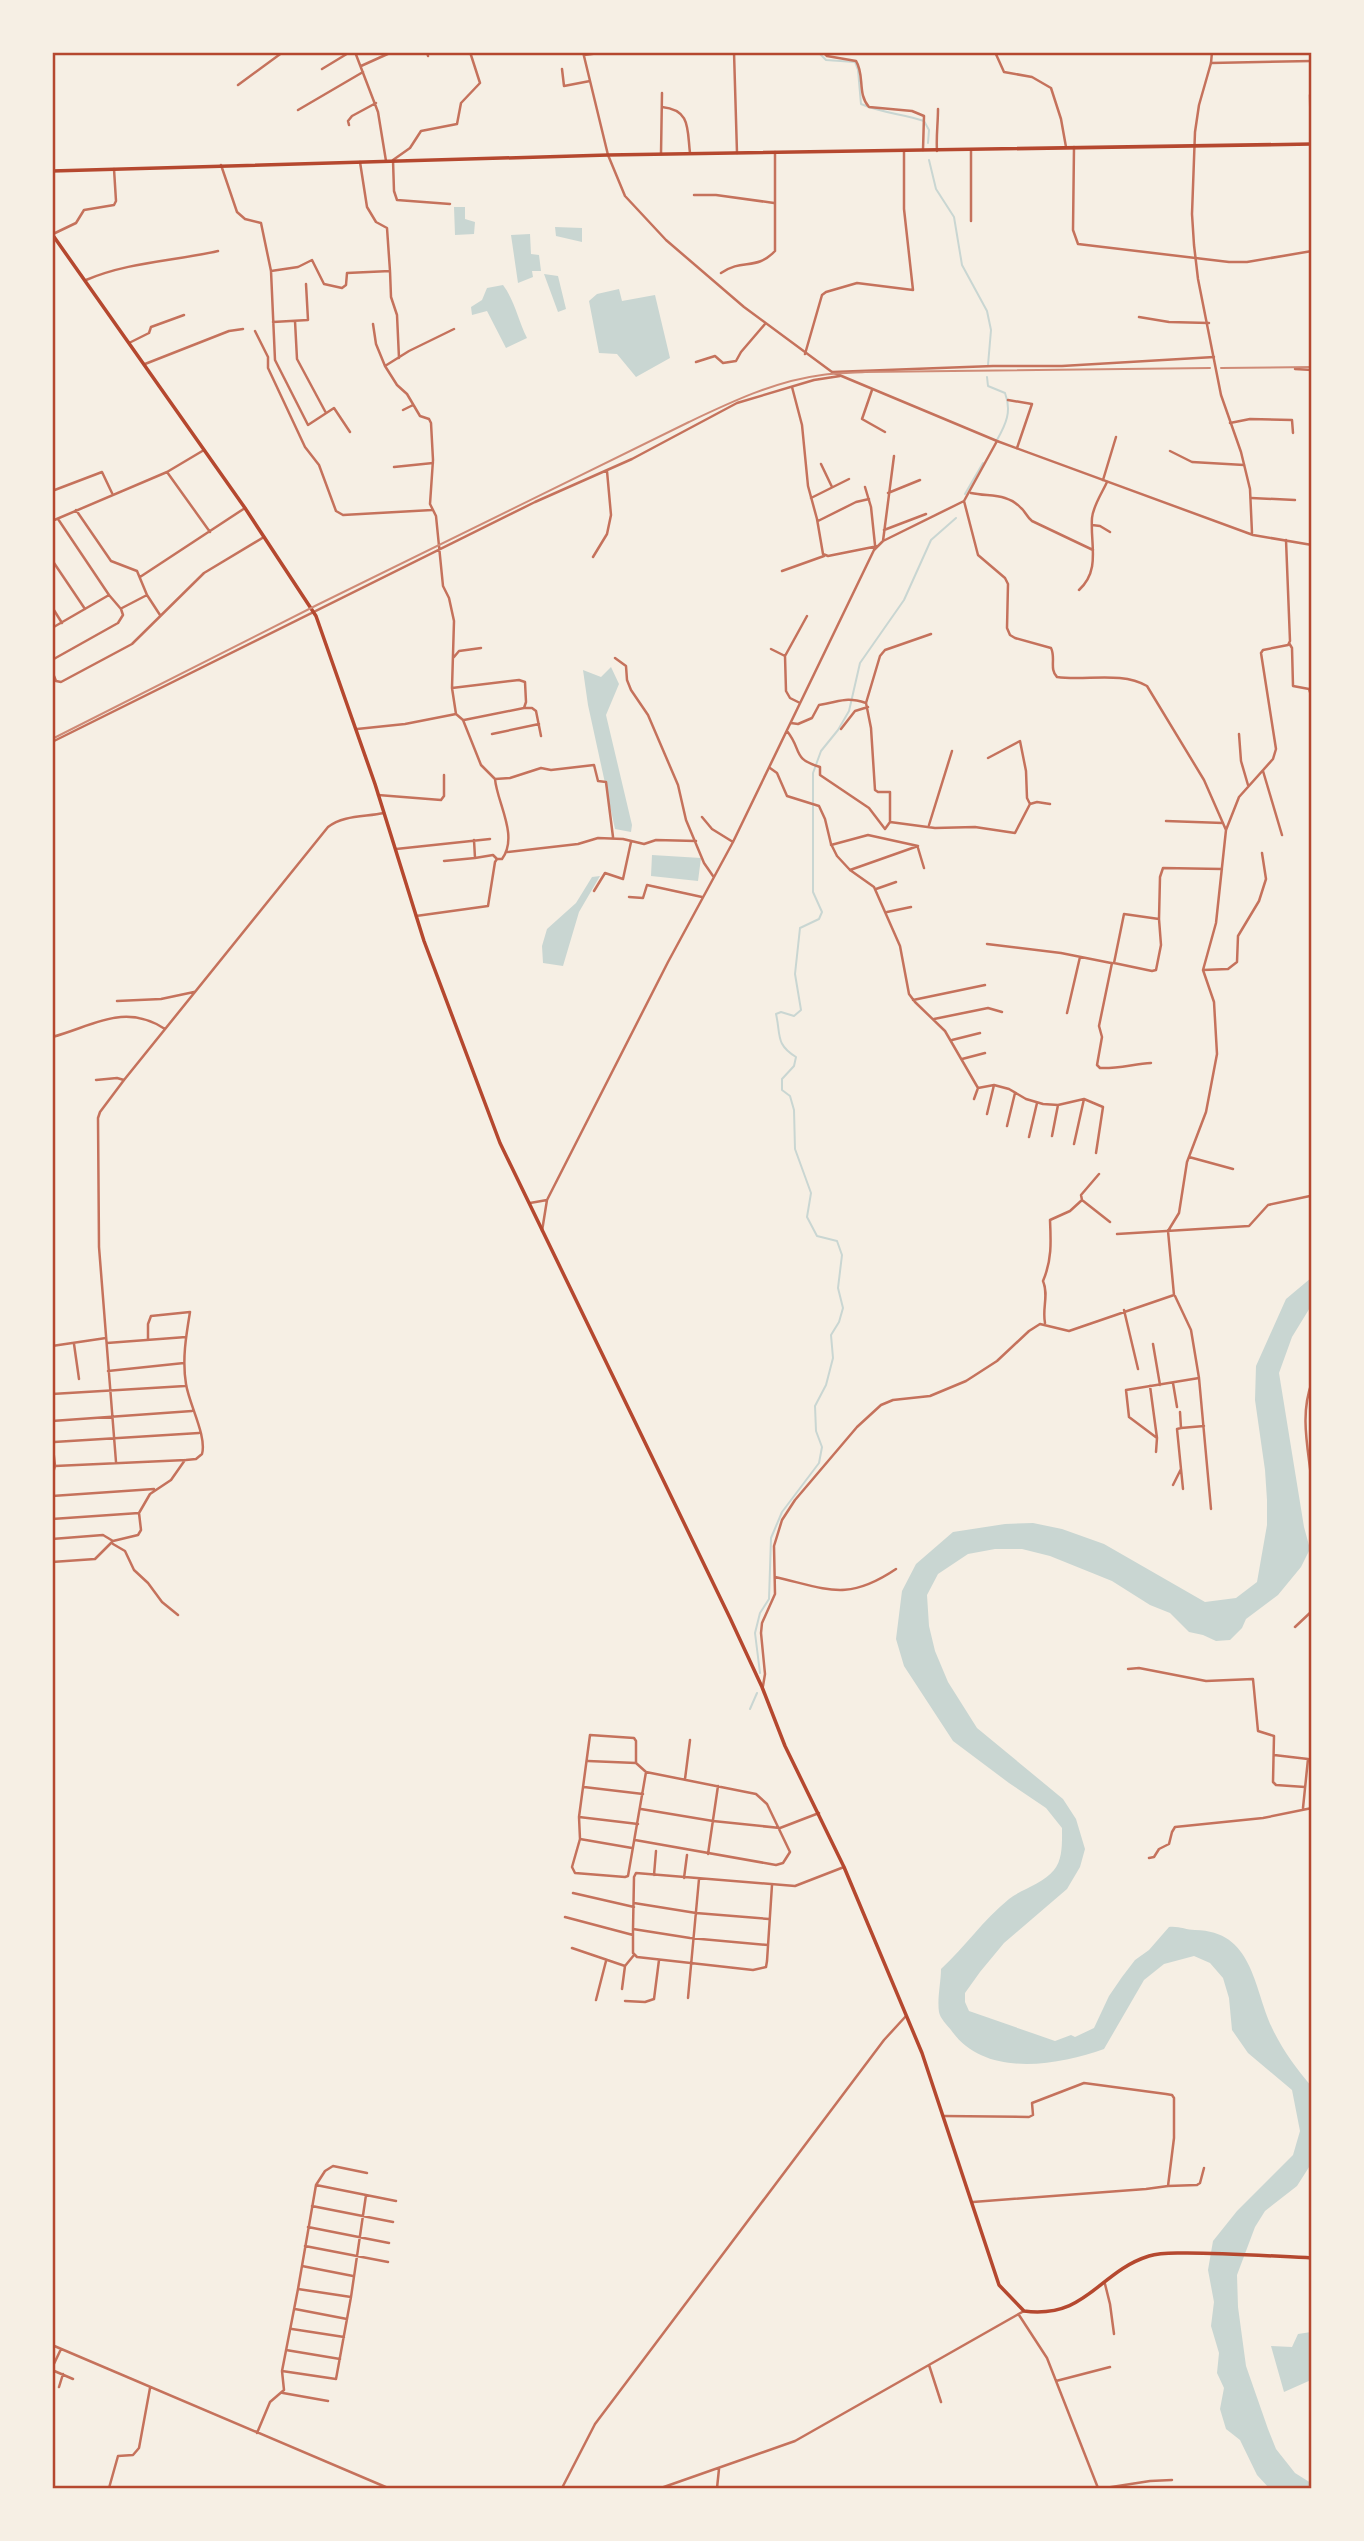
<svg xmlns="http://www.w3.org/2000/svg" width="1364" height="2541" viewBox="0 0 1364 2541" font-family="'Space Grotesk',sans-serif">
  <rect width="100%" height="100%" fill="#f6efe4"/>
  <path fill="#c9d6d2" d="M454,207H465V219L475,222L474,234L455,235Z
    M555,227L582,228V242L556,236Z
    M530,234L531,254L539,255L541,271H532L533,277L518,283L511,235Z
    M544,274L558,276L566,309L558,312Z
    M503,285C515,301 518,320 527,338L506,348L487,311L472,315L471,307L482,300L487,288Z
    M619,289L622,301L655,295L670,358L636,377L617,354L599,353L589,301L597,294Z
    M611,667L619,684L606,715L632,825L631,832L615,829L588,705L583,670L601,677Z
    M652,855L701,858L698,881L651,876Z
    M600,876L579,912L563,966L543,963L542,946L547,929L576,903L592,877Z
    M1311,1278V1306L1292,1337L1279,1373L1304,1527L1310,1549L1301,1567L1278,1595L1246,1619L1242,1628L1230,1640L1216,1641L1203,1635L1189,1632L1170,1613L1150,1605L1112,1581L1050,1556L1022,1549H995L968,1554L938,1574L927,1595L929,1626L935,1651L948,1682L977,1728L1063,1799L1076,1819L1085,1849L1080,1867L1067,1889L1004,1943L980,1972L965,1993V2002L969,2011L1055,2041L1071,2035L1075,2037L1094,2028L1109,1996L1122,1977L1135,1960L1149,1950L1169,1927C1179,1926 1186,1930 1195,1930C1255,1931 1253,1990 1274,2032C1284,2052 1297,2069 1311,2086V2164L1297,2186L1265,2211L1255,2227L1237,2275L1238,2307L1246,2366L1268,2429L1276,2449L1295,2473L1311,2483V2488H1269L1257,2475L1240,2440L1226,2429L1220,2409L1224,2388L1217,2373L1219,2353L1211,2326L1214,2302L1208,2270L1213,2241L1237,2211L1293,2155L1300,2131L1292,2090L1248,2053L1232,2030L1229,1998L1223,1978L1210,1963L1194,1956L1164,1964L1144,1980L1104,2049C1056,2066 984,2078 951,2030C947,2025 940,2018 939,2012C937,1999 941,1982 941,1969C965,1947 983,1920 1009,1899C1022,1889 1044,1883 1054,1870C1063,1859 1062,1842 1062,1828L1046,1808L1009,1783L953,1741L904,1666L896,1639L902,1591L916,1564L953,1532L1005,1524L1033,1523L1062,1529L1104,1544L1205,1602L1236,1598L1257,1582L1267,1525V1500L1265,1470L1255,1400L1256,1366L1286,1299Z
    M1311,2332V2380L1284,2392L1271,2346L1292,2347L1298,2334Z"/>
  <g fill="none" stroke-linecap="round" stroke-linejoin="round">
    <path stroke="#c9d6d2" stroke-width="2" d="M818,52L826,60L855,62L858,70L861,104C882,113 903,114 924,121L929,130L928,143
      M929,160L936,189L954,217L962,265L987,311L991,330L988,365
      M987,377L988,386L1005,393C1012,411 1006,424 997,440
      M965,494L983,463
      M760,1673L755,1633L760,1613L769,1599L771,1538L782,1512L819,1463L822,1447L816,1431L815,1406L826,1385L833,1358L831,1335L839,1322L843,1308L838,1288L842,1255L837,1241L817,1236L807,1217L811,1193L795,1149L794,1110L790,1096L782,1090V1079L794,1066L796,1057C775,1044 781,1035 776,1014L781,1012L794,1016L801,1010L795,974L800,928L819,919L822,912L813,892V773L821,751L838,730L849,711L860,663L904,600L931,540L956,518
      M750,1709L757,1693"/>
    <path stroke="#c5725c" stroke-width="2.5" d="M355,52L378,112L386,161
      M427,52L428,56
      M583,52L608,155
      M734,52L737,153
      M823,52L827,56L856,61C865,75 857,94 869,107L912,111L924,116L923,150
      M995,52L1004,72L1032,77L1051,88L1061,119L1066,147
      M584,55L607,52
      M1211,63L1312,61
      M361,66L392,52
      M322,69L350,52
      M562,69L564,86L590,81
      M238,85L283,52
      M1310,95L1311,144
      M662,107C691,110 687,129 690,153
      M298,110L363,72
      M349,125L348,121L352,116L376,103
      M1074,147L1073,230L1078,244L1229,262H1247L1312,251
      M937,151C936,136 938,124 938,109
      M661,154L662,93
      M221,165L237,212L245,219L261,223L271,271L275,360L308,425L334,408L350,432
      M694,195H716L774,203
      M450,204L397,200L394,191L393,160L410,148L421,131L457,124L461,103L480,83L470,52
      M971,221V150
      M53,234L76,223L84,210L114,205L116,201L114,169
      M271,271L298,267L312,260L324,284L342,288L346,285L347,273L390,271L387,228L376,222L367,207L360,162
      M390,271L391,297L397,315L399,358
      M721,273C743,258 756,271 775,251V152
      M86,280C128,262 174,261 218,251
      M1139,317L1169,322L1209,323
      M295,321L297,359L326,413
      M273,322L308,320L306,284
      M255,331L268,357V368L305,447L319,465L336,511L343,515L432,510
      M129,343L149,333L151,327L184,315
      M805,354L822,295L826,292L857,283L913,290L904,209V151
      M696,362L715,356L723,363L736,361L741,352L765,324
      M145,364L229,331L243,329
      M385,366L409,351L454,329
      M1295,369L1312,370
      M833,372L993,366H1062L1214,357
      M792,387L802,425L808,486L817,519L823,554L828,556L878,546
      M872,390L862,419L885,432
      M1008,400L1032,404L1017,448
      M403,410L413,405
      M1230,423L1250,419L1292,420L1293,433
      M1170,451L1192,462L1244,465
      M821,464L832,487
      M394,467L433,463
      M167,472L210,532
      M1103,480L1116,437
      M865,487L871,507L875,545
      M52,491L102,472L112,493
      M888,493L920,480
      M971,493C990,497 1007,493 1021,508C1025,511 1026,516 1032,521L1093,550
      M811,498L849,479
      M1251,498L1295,500
      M964,501L978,555L1005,578L1008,584L1007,628L1010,635L1015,638L1051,648C1056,658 1049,669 1057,677C1086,681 1121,671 1147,686L1204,780L1226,830
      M76,510L111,561L137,571L147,595L160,615
      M52,521L167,472L204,450
      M818,521L856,502L869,499
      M1092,525L1100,526L1110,532
      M884,530L926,514
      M883,541L894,456
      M593,557L607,534L611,515L607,471
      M52,560L85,609
      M782,571L824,556
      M140,577L245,508
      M1079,590C1101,570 1090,544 1092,518C1093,506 1102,493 1107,482
      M52,607L62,623
      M122,608L147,595
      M52,628L109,595
      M1289,643L1292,648L1293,686L1309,689L1312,698
      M771,649L785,656
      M454,657L459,651L481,648
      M615,658L626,666L627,680L631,690L648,715L678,785L686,820L704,863L713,876
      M52,660L118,623L123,615L121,609L109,595L58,519
      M52,671L56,681L61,682L132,644L204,573L264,537
      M452,688L519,680L525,682L526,702L524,708L464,720
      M800,703L790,698L786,691L785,656L807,616
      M866,703L880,656L885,650L931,634
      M524,708H532L536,711L541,736
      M791,723L798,724L812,718L819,705C840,702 845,696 866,703L871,728L875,790L878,792H890V822
      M357,729L405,724L456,714L452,688L454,621L449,598L443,586L436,516L430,504L433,460L431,423L429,419L420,416L407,394L397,385L385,366L376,344L373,324
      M841,729L855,711L868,707
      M787,731C803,751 791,758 820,767V775L869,808L885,829L890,822L935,828L975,827L1015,833L1030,804L1037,802L1050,804
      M492,734L539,724
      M1239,734L1241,761L1248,785
      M52,742L535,502L632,459L737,403L814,380L840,376
      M988,758L1020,741L1026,771L1027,798L1030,804
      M770,768L777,773L787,796L819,806L825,819L831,844L837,856L850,870L874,887L900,946L909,994L915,1002L945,1031L978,1088L994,1085L1009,1089L1026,1099L1043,1104L1058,1105L1084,1099L1103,1107L1096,1153
      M1263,771L1282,835
      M495,779L510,778L541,768L551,770L594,765L598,781L606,782L613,837
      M378,795L441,800L444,796V775
      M702,817L712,829L733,842
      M1166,821L1223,823
      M929,825L952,751
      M831,845L868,835L918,846L850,870
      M918,848L924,868
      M396,849L490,839
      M507,852L578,844L598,838L623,839L644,844L656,840L696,841
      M475,858L493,855L497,859
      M444,861L475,858L474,840
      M876,889L896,882
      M594,891L605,873L623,879L631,842
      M629,897L643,898L647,885L702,897
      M887,912L911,907
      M416,916L488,906L495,862L497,859H502C519,836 497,803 495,779L481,765L463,720L456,714
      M1159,919L1161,945L1156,970L1152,971L1114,963L1124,914L1159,919L1160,877L1163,868L1222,869
      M987,944L1061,953L1111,963
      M1112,963L1099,1026L1102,1037L1097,1065L1100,1068C1117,1069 1134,1064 1151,1063
      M1203,970L1228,969L1237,962L1238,936L1259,901L1266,879L1262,853
      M913,1000L985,985
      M117,1001L161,999L194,992
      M1067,1013L1080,957
      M934,1019L988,1008L1002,1012
      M52,1037C91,1027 124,1002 165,1029
      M952,1040L980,1033
      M962,1059L985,1053
      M96,1080L117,1078L124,1080
      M974,1099L978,1088
      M987,1114L994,1085
      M1007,1126L1015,1093
      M1052,1136L1058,1105
      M1029,1137L1037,1103
      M1074,1144L1084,1099
      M1189,1157L1233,1169
      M1082,1200L1081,1195L1099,1174
      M530,1203L547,1200
      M542,1231L547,1200L668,962L733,842L874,550L883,541L964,501L997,441
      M1117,1234L1249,1226L1268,1205L1310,1196
      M1124,1310L1138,1369
      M1045,1323C1042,1308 1049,1295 1043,1281C1052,1260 1051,1242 1050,1220L1070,1211L1082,1200L1110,1222
      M107,1343L186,1337
      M74,1344L79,1379
      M1153,1344L1160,1385
      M52,1346L106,1338
      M108,1371L184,1363
      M52,1374L53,1375
      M1199,1378L1211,1509
      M1312,1382C1299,1416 1309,1451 1312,1486
      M1173,1383L1177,1407
      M1150,1386L1157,1438L1129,1417L1126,1390L1199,1378L1191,1330L1175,1296
      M52,1394L185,1386
      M1180,1412L1181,1428L1204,1426
      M52,1421L192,1411
      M1181,1428L1177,1429L1183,1489
      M52,1439L55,1466
      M54,1442L199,1433
      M1156,1452L1157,1438
      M116,1462L99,1247L98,1118L100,1112L124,1080L328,827C343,815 365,817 384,813
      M52,1477L55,1466L186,1460L196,1459L202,1454C207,1436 189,1404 186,1384C182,1360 186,1336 190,1312L151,1316L148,1324V1340
      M1173,1485L1181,1469
      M52,1496L154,1489
      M52,1519L139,1513
      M52,1539L103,1535L113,1541
      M113,1544L125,1551L134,1570L148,1583L162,1602L178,1615
      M52,1562L95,1559L113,1541L138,1535L141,1530L139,1513L150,1494L171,1480L185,1460
      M775,1577C828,1589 847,1602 896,1569
      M1295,1627L1312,1611
      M1128,1669L1139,1668L1206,1681L1253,1679L1258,1731L1274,1736L1273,1782L1276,1785L1305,1787
      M763,1686L765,1674L761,1633L762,1623L775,1594L774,1546L782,1520L795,1500L857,1427L881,1405L893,1400L930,1396L966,1381L997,1361L1029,1331L1040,1324L1069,1331L1174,1295L1168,1231L1179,1213L1187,1162L1206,1112L1217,1054L1214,1002L1203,970L1216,923L1226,830L1239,797L1273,759L1276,749L1261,653L1263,650L1288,645L1290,641L1286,540
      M1274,1755L1308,1759L1303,1808
      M588,1761L636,1763L646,1772L756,1794L767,1804L790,1852L783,1863L776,1865L635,1840
      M636,1763V1741L634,1738L590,1735L579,1817L580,1839L572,1867L575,1873L625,1877L628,1876L646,1772
      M685,1779L690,1740
      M584,1787L643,1794
      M641,1809L713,1821L780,1828L819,1813
      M579,1817L638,1824
      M580,1839L632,1848
      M708,1854L718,1786
      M1149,1858L1154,1857L1159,1849L1169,1844L1172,1832L1175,1827L1263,1818L1312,1808
      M654,1875L656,1851
      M684,1878L687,1855
      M573,1893L634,1907
      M634,1903L696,1913L769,1919
      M565,1917L633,1935
      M633,1929L634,1877L636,1873L795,1886L844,1867
      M768,1945L690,1938L633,1929V1953L637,1957L753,1970L766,1967L767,1961L772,1885
      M572,1948L625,1966
      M622,1989L625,1966L634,1955
      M688,1998L699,1879
      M596,2000L606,1961
      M625,2001L645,2002L654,1999L659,1960
      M943,2116L1029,2117L1033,2115L1032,2103L1084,2083L1166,2094L1172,2095L1174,2098V2138L1168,2186L1146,2189L973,2202
      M316,2185L366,2195
      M1168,2186L1197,2185L1200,2183L1204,2168
      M312,2206L393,2222
      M308,2227L389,2243
      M305,2246L388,2262
      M302,2266L353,2276
      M1105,2284L1110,2304L1114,2334
      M298,2289L316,2185L325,2171L333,2166L367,2173
      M295,2309L347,2319
      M1019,2315L1047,2358L1098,2488
      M292,2329L344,2337
      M52,2345L388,2488
      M286,2350L340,2359
      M929,2365L941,2402
      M52,2368L61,2349
      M52,2370L73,2379
      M282,2371L336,2379L351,2297
      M1056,2381L1110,2367
      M59,2387L63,2374
      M283,2393L328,2401
      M257,2433L270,2402L284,2390L282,2371L298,2289L351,2297L366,2195L396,2201
      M109,2488L118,2456L133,2455L139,2448L150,2388
      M562,2488L595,2424L884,2040L906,2016
      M661,2488L795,2441L1024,2311
      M717,2488L719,2469
      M1105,2488L1150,2481L1172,2480"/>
    <path stroke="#c5725c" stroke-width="2.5" d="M1212,52L1211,63L1199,105L1195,132L1192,214L1194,245L1198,279L1221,395L1241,452L1250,489L1252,533
      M608,155L625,196L666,240L744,307L832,372L997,441L1253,535L1312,545"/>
    <path stroke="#b5482f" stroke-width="3.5" d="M52,171L608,155L1312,144"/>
    <path stroke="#b5482f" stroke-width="3.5" d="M52,234L245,508L316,616L375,784L424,941L500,1143L730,1618L762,1687L785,1746L844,1867L922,2053L999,2285L1024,2311C1087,2319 1098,2272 1149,2256C1161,2252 1174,2253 1187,2253C1228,2253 1270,2256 1312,2258"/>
    <path stroke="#cf8b77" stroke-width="2" d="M1221,368L1312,367
      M52,739L317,605L689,422C731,402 775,381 822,375C836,373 851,373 865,372L1210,368"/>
  </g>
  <rect width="1364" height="2541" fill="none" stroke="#f6efe4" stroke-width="108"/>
  <rect x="54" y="54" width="1256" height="2433" fill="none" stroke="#b5482f" stroke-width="2.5"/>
</svg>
